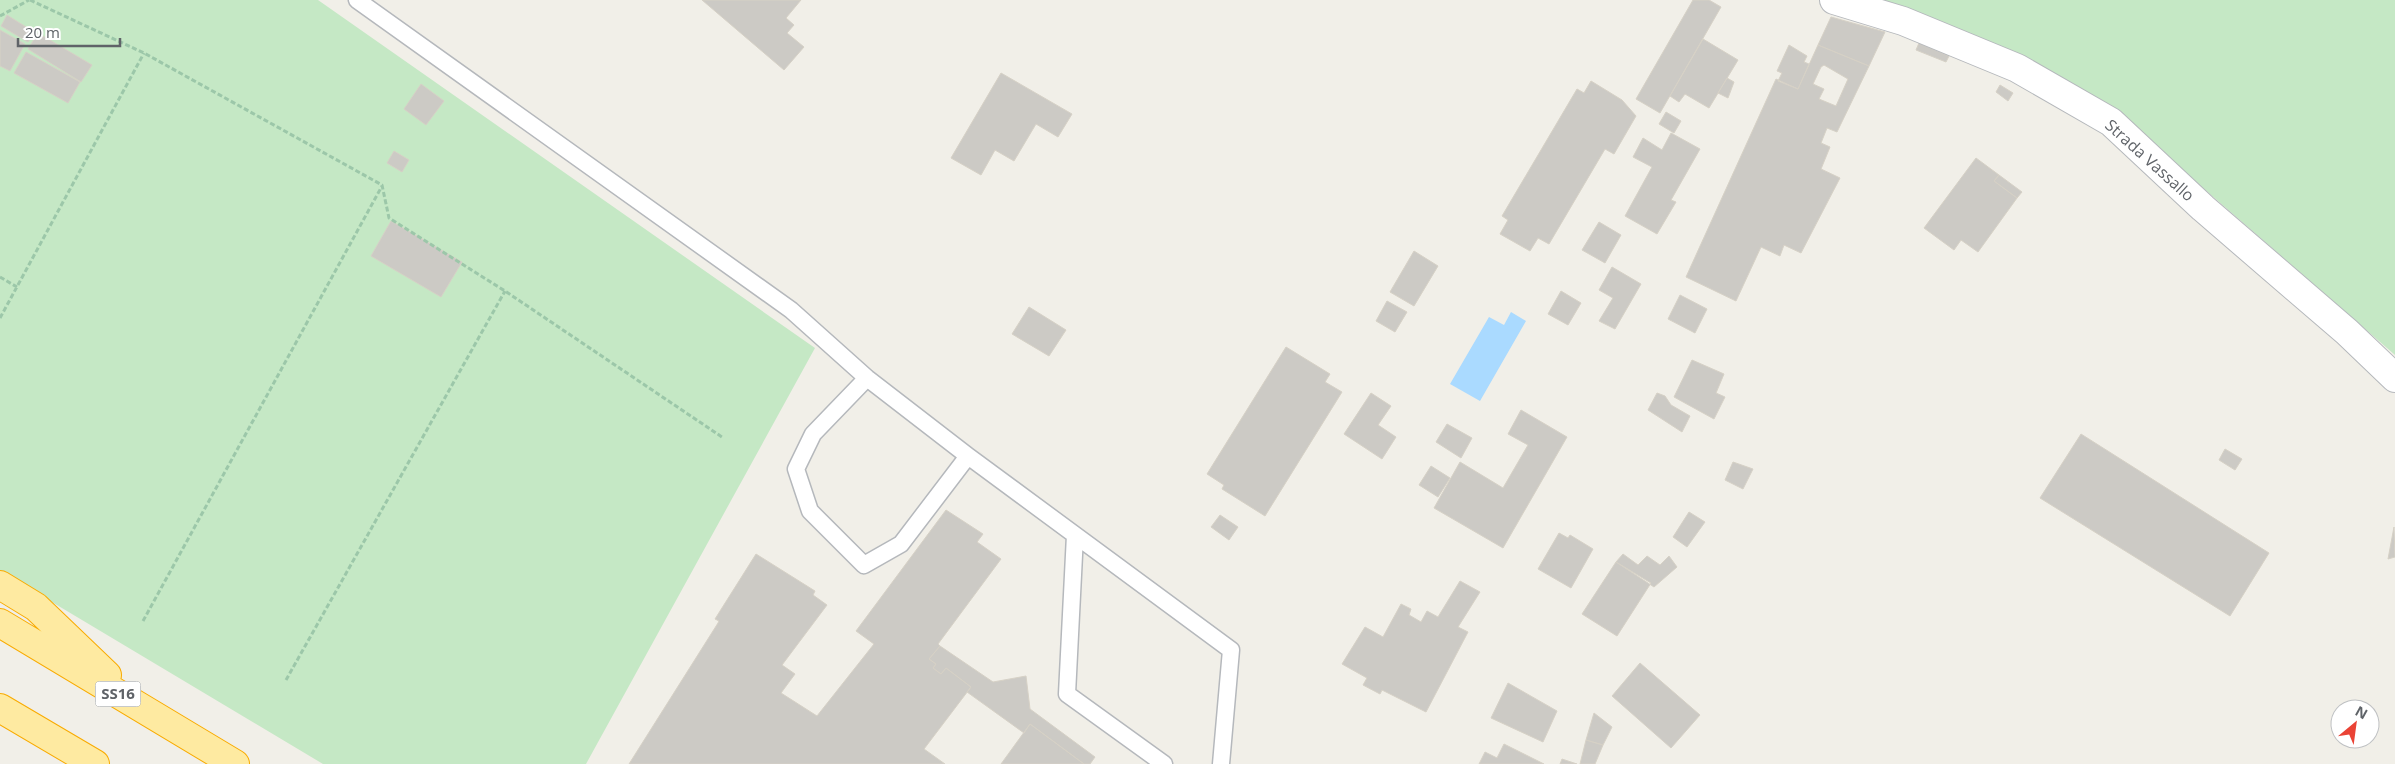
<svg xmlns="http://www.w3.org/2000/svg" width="2395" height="764" viewBox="0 0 2395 764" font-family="'Open Sans',sans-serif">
  <rect width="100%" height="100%" fill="#f1efe8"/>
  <path fill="#c5e8c5" d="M0,0H318L815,348L586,764H323L0,571Z
    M1878,0H2395V355L2203,188L2114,108Z"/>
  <path fill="#aadaff" d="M1511,312L1526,321L1480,401L1450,384L1489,317L1504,325Z"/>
  <path fill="#cccac5" stroke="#d6d1c6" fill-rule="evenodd" d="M702,0H801L786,18L794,25L787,33L804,47L784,70Z
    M1693,0H1709L1721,7L1660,113L1636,99Z
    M7,15L34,32L28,42L1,26Z
    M1831,17L1885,32L1869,66L1818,45Z
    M0,30L25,44L10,71L0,66Z
    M38,33L92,65L81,82L28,49Z
    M1703,39L1738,60L1709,108L1685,94L1679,102L1670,96Z
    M1919,43L1949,56L1946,62L1916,50Z
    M1789,45L1807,56L1804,62L1809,64L1798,89L1778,81L1782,73L1777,71Z
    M1818,45L1869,66L1837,132L1827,128L1821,143L1830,147L1821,169L1840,178L1801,253L1784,245L1780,256L1761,247L1736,301L1686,277L1776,79L1798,89ZM1824,65L1848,79L1836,106L1819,99L1824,89L1813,84L1821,67Z
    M26,52L80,82L68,103L14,73Z
    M1001,73L1072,114L1058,137L1036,124L1014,161L995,150L981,175L951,158Z
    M1727,78L1734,82L1728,98L1718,93Z
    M1591,81L1622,100L1636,116L1614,154L1605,149L1549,244L1538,238L1530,251L1500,234L1508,220L1502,216L1577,89L1584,93Z
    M421,84L444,101L426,125L404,109Z
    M2000,85L2013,93L2008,101L1996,92Z
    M1666,112L1681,121L1674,133L1659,124Z
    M1671,133L1700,149L1671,200L1676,202L1657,234L1625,216L1652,167L1633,157L1643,138L1662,150Z
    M394,151L409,160L402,172L387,163Z
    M1976,158L1999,175L1994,181L2017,198L1978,252L1961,240L1954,250L1924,228Z
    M1999,175L2022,192L2017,198L1994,181Z
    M391,221L462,262L441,297L371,256Z
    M1599,222L1621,235L1605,263L1582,250Z
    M1414,251L1438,266L1414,306L1390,292Z
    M1612,267L1641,284L1615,329L1599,321L1613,298L1599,290Z
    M1561,291L1581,303L1568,325L1548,314Z
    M1680,295L1707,309L1695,333L1668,319Z
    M1387,301L1407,312L1395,332L1376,321Z
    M1029,307L1066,330L1049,356L1012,334Z
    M1286,347L1330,374L1325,382L1342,392L1265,516L1222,489L1224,485L1207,474Z
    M1692,360L1724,374L1716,393L1725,397L1714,419L1674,397Z
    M1371,393L1391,406L1378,425L1396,437L1382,459L1344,434Z
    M1657,393L1665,396L1671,405L1690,416L1682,432L1648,410Z
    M1521,410L1567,437L1503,548L1434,508L1460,462L1503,488L1528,445L1508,434Z
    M1447,424L1472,438L1461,458L1436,442Z
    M2081,434L2269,553L2230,616L2040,498Z
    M2225,449L2242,459L2235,470L2219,460Z
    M1733,462L1753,469L1743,489L1725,480Z
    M1431,466L1450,478L1438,497L1419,485Z
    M946,510L983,534L977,542L1001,559L938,644L940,646L929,659L936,664L933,668L941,674L946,668L971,687L924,749L945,764H629L718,623L719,621L715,619L756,554L815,591L813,595L827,605L782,665L795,674L781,693L817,716L874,644L856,631Z
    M1689,512L1705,522L1687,547L1673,537Z
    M1220,515L1238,527L1229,540L1211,527Z
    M2394,527L2395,557L2388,559Z
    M1559,533L1568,538L1570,535L1593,549L1571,588L1538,569Z
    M1623,554L1638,565L1647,556L1660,565L1669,556L1677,567L1654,587L1616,562Z
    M1616,562L1651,583L1617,636L1582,614Z
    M1460,581L1480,592L1458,627L1468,632L1426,712L1382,690L1380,694L1363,685L1367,678L1342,664L1365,627L1383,637L1401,604L1411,609L1409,615L1421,622L1427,611L1438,617Z
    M940,646L993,682L1026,676L1030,709L1095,757L1090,764H1084L1030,724L1024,733L967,692L971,687L946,668L941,674L933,668L936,664L929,659Z
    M1640,663L1700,715L1671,748L1612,696Z
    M1508,683L1557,711L1543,742L1491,718Z
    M1594,713L1612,727L1603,745L1586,740Z
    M1030,724L1084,764H1001Z
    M1586,740L1603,745L1595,764H1580Z
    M1504,744L1544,764H1479L1485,752L1497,758Z
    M1562,759L1577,764H1560Z"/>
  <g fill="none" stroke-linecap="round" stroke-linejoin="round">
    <g stroke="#b5b8bc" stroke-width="19">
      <path id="service" d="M357,0L791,310L867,378L968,456L1231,650L1221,764
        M867,378L813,434L796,469L810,511L864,565L901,544L968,456
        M1075,535L1067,694L1164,764"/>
    </g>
    <g stroke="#b5b8bc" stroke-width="30">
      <path id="minor" d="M1834,0L1903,21L2017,68L2111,122L2203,208L2347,332L2395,378"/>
    </g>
    <g stroke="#f9ab00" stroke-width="30">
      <path id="trunk" d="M0,585L36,607L107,675
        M0,623L235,764
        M0,708L95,764"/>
    </g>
    <path stroke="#9cc7a9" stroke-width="3" stroke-dasharray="5 2.5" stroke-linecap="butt" d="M30,0L144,53L382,185L389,218L505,291L722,437
      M0,16L29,0
      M0,277L17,287
      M0,318L144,53
      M143,621L382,186
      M286,680L505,291"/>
    <use href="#service" stroke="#fff" stroke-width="16"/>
    <use href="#minor" stroke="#fff" stroke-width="28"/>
    <use href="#trunk" stroke="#feeaa1" stroke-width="28"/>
  </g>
  <g text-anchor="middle" stroke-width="4.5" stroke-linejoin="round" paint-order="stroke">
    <rect fill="#fff" stroke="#8f9295" stroke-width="1" x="95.5" y="681.5" width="45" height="25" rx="4"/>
    <g font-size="15" font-weight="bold" fill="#5f6368">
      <text x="118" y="699">SS16</text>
    </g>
    <g font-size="16" fill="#5f6368" stroke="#fff">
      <text transform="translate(2150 160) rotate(42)" y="6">Strada Vassallo</text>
    </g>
  </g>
  <g transform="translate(2355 724) rotate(29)"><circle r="24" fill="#ffffff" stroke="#bfc1c3"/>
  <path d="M0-4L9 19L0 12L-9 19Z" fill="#ea4335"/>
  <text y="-8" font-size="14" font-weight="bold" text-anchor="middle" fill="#5f6368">N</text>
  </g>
  <path d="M18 38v8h102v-8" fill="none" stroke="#5f6368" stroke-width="2.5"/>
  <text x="25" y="38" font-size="15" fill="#5f6368" stroke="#ffffff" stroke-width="4" paint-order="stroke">20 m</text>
</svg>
